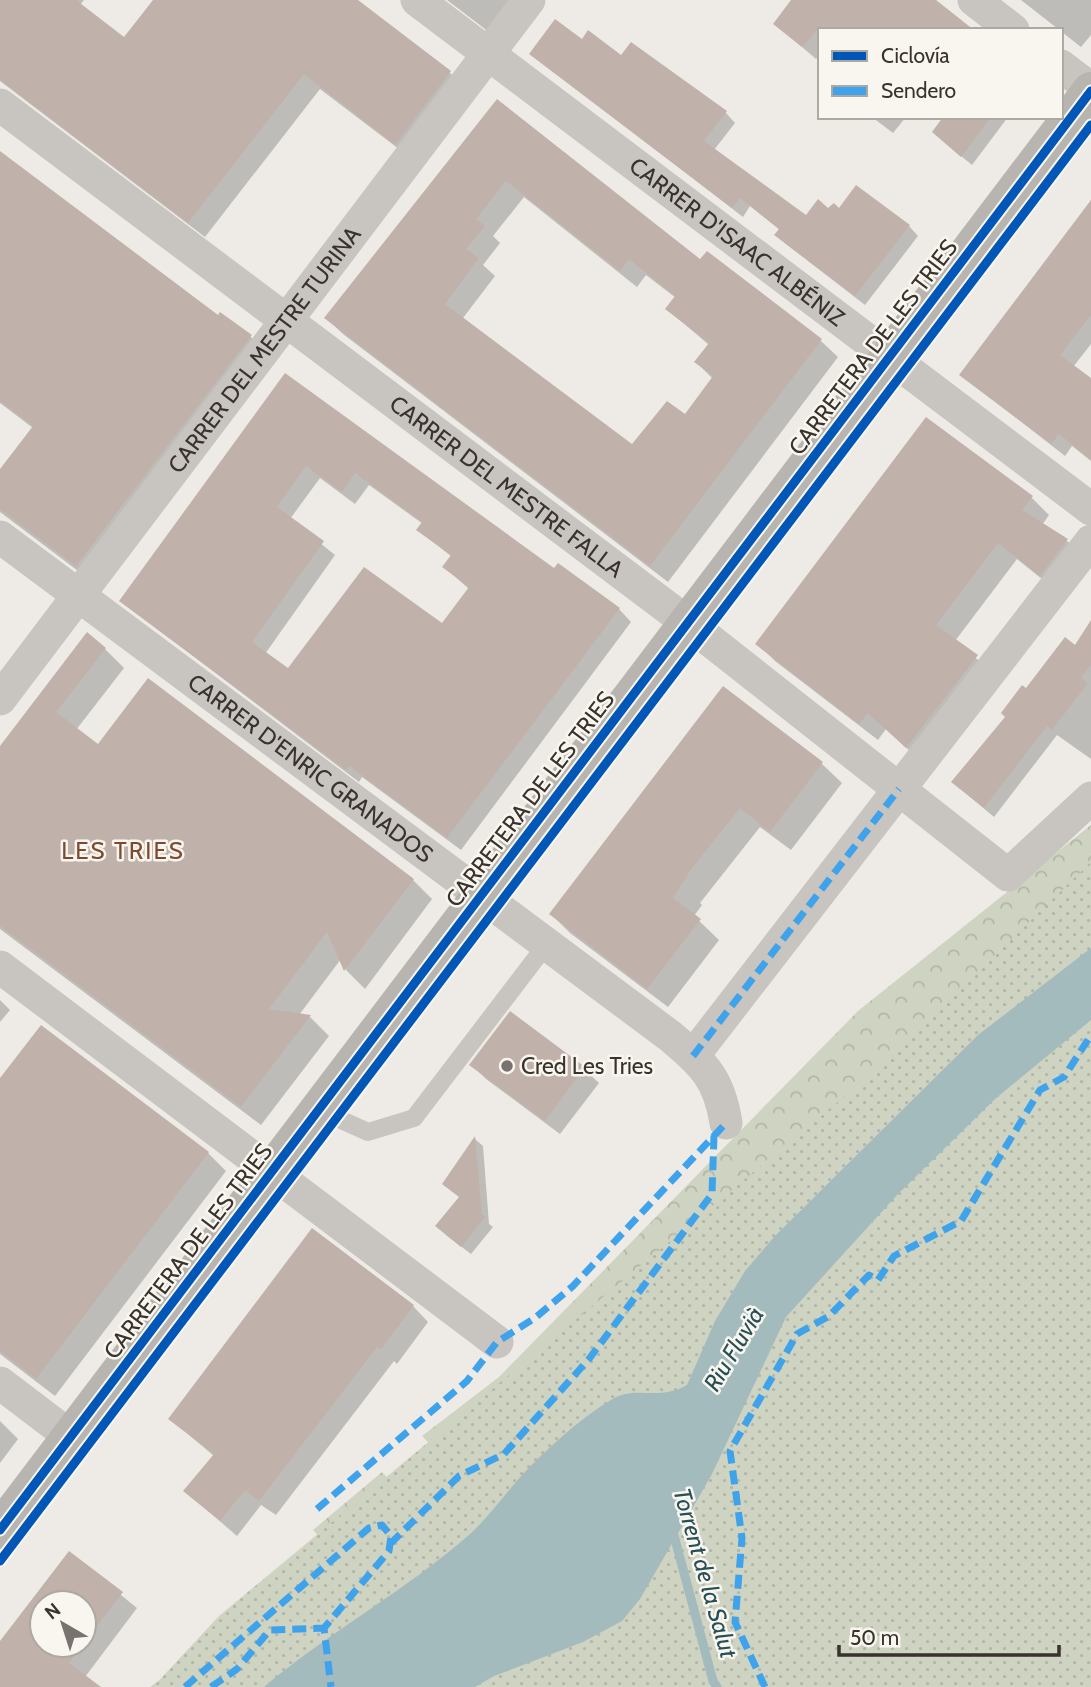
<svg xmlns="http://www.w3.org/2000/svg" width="1091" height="1687" viewBox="0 0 1091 1687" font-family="Cabin,sans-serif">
  <defs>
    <pattern id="forest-crowns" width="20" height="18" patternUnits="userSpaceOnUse" patternTransform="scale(1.75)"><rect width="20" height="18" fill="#ced3c2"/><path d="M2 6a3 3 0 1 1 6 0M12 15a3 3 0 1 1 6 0" fill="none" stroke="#b2b6a7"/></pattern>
    <pattern id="park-dots" width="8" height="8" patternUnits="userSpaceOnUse" patternTransform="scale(1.75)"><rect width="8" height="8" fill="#ced3c2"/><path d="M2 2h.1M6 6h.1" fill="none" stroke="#b2b6a7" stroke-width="1.8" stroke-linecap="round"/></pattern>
  </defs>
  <rect width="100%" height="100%" fill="#eeebe6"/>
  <path fill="url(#forest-crowns)" d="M1091,825V948L264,1687H150L246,1617L329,1547L313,1530L382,1472L413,1505L451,1466L422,1436L499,1377L858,1011Z"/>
  <path fill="url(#park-dots)" d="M1091,862V1687H153L219,1616L875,1071Z"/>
  <path fill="#a4bbbd" d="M1091,948V1020L995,1099L897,1195L786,1317L711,1476L640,1599L622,1621L583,1642L494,1676L475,1687H264C329,1632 405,1591 469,1535C489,1517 504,1495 522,1475C548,1448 579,1419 611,1400C636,1384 658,1402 687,1385L715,1321L745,1271L774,1237L978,1035Z"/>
  <path fill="#0003" fill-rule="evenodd" d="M0,0H84L80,5L125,40L155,0H355L450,73L466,89L412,159L320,89L205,237L0,81Z
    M447,0H534L502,42Z
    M793,0H933L820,30V54L816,59L775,24Z
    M1021,0H1091V35L1081,47Z
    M582,41L621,58L631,44L726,113L735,123L714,150L806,218L839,211L909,226L918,236L865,305L786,244L777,235L780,230L750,206L743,217L531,54Z
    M498,102L701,262L707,254L821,341L838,357L668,582L343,334L326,318ZM524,197L637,287L646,275L676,298L667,309L709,345L696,362L713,379L685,416L632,447L463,318L495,276L483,265L500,243L493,236Z
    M872,117H906L893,133Z
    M946,117H1008L972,165L944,142Z
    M0,152L218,318L250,336L268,354L94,583L0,512V471L33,428L0,403Z
    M1091,203V344L1073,367L1091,381V461L1072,446L1065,456L961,375Z
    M285,376L554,571L619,609L631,622L461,850L362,777L359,782L121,601ZM320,478L355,504L369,485L423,524L418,530L452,557L444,567L469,589L442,626L288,670L265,654L335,555L290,519Z
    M927,419L1032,498L1049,515L1042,525L1067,541L1085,558L1058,592L1017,559L955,641L995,674L925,765L886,729L878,740L775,661L757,643Z
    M1091,624V759L1057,735L994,817L963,791L1026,690L1076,648Z
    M105,649L124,668L76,730L98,746L413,880L432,899L365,989L346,970L341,959L299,1015L310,1017L329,1036L261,1125L0,929V749Z
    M724,688L822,764L842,783L791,850L760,827L700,903L702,905L694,916L719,940L668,1007L570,933L551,914Z
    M0,1000L10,1010L0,1022Z
    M471,1064L584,1069L599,1083L560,1134L486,1079Z
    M0,1081L208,1153L226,1171L55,1396L0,1354Z
    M475,1139L483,1146L489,1224L493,1227L471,1254L446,1235L460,1198Z
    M413,1306L428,1322L397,1364L394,1361L276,1515L261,1505L237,1536L185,1491L214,1456L170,1419Z
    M0,1421L18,1439L0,1463Z
    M69,1553L137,1608L85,1677L95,1687H0V1644ZM42,1603H84V1645H42Z"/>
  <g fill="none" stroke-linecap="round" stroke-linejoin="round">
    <path stroke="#a4bbbd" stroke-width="9" d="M672,1528L713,1681L717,1687"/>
  </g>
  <path fill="#c0b2aa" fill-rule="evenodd" d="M0,0H76L124,37L153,0H358L451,71L395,145L304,74L188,223L0,80Z
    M791,0H936L974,30H817L802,47L773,24Z
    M555,19L582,39L588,30L621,55L631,42L727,111L704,141L806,215L818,199L828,208L834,203L839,208L856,185L910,225L855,296L774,235L779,229L740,198L732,208L529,54Z
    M497,99L700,259L707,251L822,339L650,566L324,318ZM506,181L620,271L629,259L675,296L665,309L709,343L694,362L713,376L685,414L667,401L632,444L445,304L479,258L466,249L485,226L476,219Z
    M943,117H991L961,157L932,132Z
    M0,151L218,315L220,312L252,335L76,566L0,509V469L33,426L0,401Z
    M1091,200V315L1060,355L1091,378V460L1059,434L1051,444L959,375Z
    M285,373L554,568L558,563L620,608L447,838L349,766L346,770L119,601ZM306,466L342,492L355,473L422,522L416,530L451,555L442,567L469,587L442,623L364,567L288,668L252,642L324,541L277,507Z
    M926,417L1033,496L1022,510L1068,539L1040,576L998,543L936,625L978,655L906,748L868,713L859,724L755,644Z
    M1091,620V665L1081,678L1088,683L1052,730L1047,726L984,808L951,782L1005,717L1001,713L1022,685L1026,688L1065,637L1075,645Z
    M87,632L106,648L56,712L98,744L148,678L414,879L344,971L327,932L269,1009L311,1015L241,1107L0,926V746Z
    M723,686L823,762L770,832L740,808L692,868L673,898L701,919L647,989L549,914Z
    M510,1011L585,1067L545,1121L469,1065Z
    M41,1025L209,1152L36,1379L0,1351V1078Z
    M475,1136L482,1214L476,1210L485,1217L461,1247L435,1226L459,1197L442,1184Z
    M312,1228L414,1305L381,1349L377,1347L259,1501L245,1490L220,1521L183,1491L214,1454L168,1419Z
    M69,1551L123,1592L84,1643V1603H42V1645H83L69,1663L101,1687H0V1641Z"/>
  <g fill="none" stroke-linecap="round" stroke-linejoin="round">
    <path stroke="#c8c4bf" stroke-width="18" d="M319,1110L368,1132L414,1118L546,945"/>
    <g stroke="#c8c4bf" stroke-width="33">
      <path id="s1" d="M417,0L1091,509"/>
      <path d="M974,0L1013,30"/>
      <path d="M1061,66L1091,89"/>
      <path id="s2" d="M0,105L688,623L1008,875L1091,798"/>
      <path id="s3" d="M0,537L670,1036C704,1065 719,1078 726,1123"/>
      <path id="s4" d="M0,699L529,0"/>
      <path d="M0,967L497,1342"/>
      <path d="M693,1056L1091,541"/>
      <path d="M0,1383L71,1437"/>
    </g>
    <path stroke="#b8b4af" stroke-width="38" d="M0,1530L1091,91"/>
    <path stroke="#3fa3eb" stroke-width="7" stroke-dasharray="14 7" stroke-linecap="butt" d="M693,1056L899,789
      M317,1509L467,1381L497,1342L535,1318L573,1286L726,1123
      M390,1544L459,1476L504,1454L589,1359L712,1194L714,1135
      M185,1687L369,1528L382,1525L391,1536L389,1551L324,1628L331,1687
      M211,1687L237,1669L270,1630L324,1628
      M765,1687L735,1622L742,1538L730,1451L797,1334L829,1316L869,1275L878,1280L894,1256L961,1221L1040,1090L1064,1077L1091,1035"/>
    <g stroke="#f9f6f0" stroke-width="13">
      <path id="cycleway" d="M0,1530L1091,91
        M0,1561L1091,125"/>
    </g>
    <use href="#cycleway" stroke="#0057b8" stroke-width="9"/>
  </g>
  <circle fill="#78736e" stroke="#f9f6f0" stroke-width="2.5" cx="507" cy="1066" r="7"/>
  <g text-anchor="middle" stroke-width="5" stroke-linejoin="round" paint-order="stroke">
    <g font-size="23" fill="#39322d" stroke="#f9f6f0">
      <text dy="8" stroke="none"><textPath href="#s1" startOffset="401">CARRER D'ISAAC ALBÉNIZ</textPath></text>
      <text transform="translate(873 347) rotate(-53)" y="8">CARRETERA DE LES TRIES</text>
      <text dy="8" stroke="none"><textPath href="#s4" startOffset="438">CARRER DEL MESTRE TURINA</textPath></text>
      <text dy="8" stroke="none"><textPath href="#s2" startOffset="634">CARRER DEL MESTRE FALLA</textPath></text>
      <text dy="8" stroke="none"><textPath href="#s3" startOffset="387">CARRER D'ENRIC GRANADOS</textPath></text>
      <text transform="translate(530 799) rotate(-53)" y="8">CARRETERA DE LES TRIES</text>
      <text transform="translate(188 1251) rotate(-53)" y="8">CARRETERA DE LES TRIES</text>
    </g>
    <g font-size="23" fill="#39322d" stroke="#f9f6f0" text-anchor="start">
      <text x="521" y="1074">Cred Les Tries</text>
    </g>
    <g font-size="24" letter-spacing="2" fill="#7f492f" stroke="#f9f6f0">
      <text x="123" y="859">LES TRIES</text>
    </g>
    <g font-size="24" font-style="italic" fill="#274f56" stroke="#f9f6f0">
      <text transform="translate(734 1349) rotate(-59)" y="8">Riu Fluvià</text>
      <text transform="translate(705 1573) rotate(74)" y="8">Torrent de la Salut</text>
    </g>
  </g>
  <rect x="818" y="28" width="245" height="91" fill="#f9f6f0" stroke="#aca8a2" stroke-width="2"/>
  <rect x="832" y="51" width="35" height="10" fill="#0057b8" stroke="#aca8a2" stroke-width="2"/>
  <text x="881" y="63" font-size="21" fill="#39322d">Ciclovía</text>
  <rect x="832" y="86" width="35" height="10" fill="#3fa3eb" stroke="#aca8a2" stroke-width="2"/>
  <text x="881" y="98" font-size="21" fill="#39322d">Sendero</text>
  <g transform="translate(63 1624) rotate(321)"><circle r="33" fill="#f9f6f0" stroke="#aca8a2" stroke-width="2"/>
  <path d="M0-5L12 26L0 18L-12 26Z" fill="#78736e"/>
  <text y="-10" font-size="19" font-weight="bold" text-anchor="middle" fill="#39322d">N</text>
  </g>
  <path d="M839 1645v10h220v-10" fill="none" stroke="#39322d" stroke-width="3.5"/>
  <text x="850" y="1645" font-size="21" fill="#39322d" stroke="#f9f6f0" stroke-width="5" paint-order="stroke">50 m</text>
</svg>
